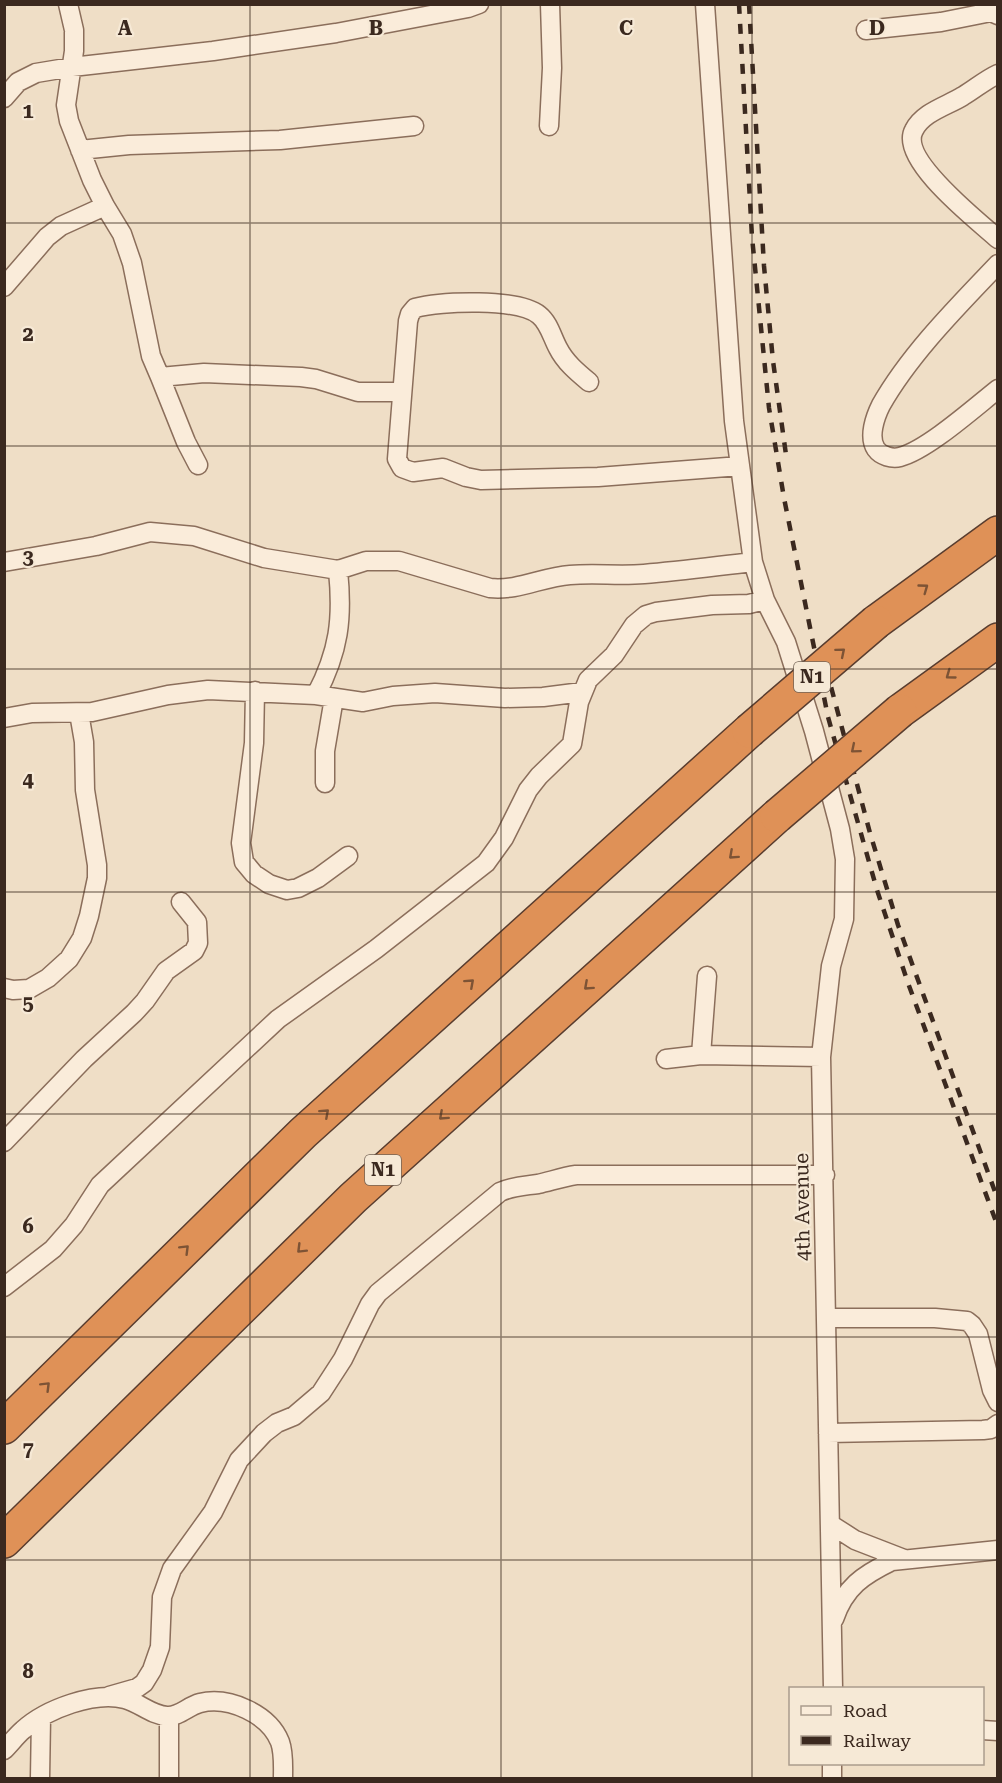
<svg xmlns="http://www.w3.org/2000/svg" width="1002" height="1783" viewBox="0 0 1002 1783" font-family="'Roboto Serif',serif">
  <rect width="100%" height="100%" fill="#efdec6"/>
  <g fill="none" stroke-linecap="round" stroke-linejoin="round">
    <g stroke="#8b6e5b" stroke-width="21">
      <path id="street" d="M68,4L74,30V51L66,105L69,121L92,180L105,206L122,234L132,263L151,356L160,377L204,373L301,377L316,379L358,392H402
        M705,4L734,421L753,562L765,600L786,642L814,731L840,829L845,859L844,919L831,966L821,1057L833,1688
        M866,30L941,22L991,12L998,15
        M998,74C985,80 975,89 963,96C947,106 923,112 914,130C898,159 978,221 998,239
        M4,98L18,82L36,73L72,67L213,51L336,33L468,8L479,4
        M549,126L552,68L550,4
        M80,150L129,145L280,140L414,126
        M998,264C957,307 910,354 881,405C875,417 868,437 876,449C881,456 892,459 900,457C927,450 974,408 998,389
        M4,287L47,237L61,226L105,206
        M160,377L186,442L198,465
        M589,382C577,372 565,362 558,348C552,337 549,323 539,315C518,298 441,301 415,308L410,314L408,321L397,459L402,468L413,472L443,468L466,477L481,480L598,477L740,466
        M4,562L96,546L150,532L194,536L264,558L338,570C343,619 339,651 316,695
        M338,570L366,561H399L490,588C518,591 542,577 570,575C595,573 619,576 644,574C680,571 717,566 753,562
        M255,691L254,743L241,843L244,862L254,874L269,884L287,890L298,888L318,878L348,856
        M4,718L32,713L92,712L168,695L208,690L316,695L363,702L393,696L435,693L505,698L543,697L582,692
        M325,783V751L334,698
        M4,988L13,990L29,989L48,978L69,959L82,938L89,916L97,878V865L85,790L84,742L79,713
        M701,1055L707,976
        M666,1059L701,1055L821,1057
        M4,1142L84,1059L134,1013L145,1001L166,971L194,951L198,943L197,922L181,902
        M4,1287L53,1249L74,1225L100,1185L278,1019L376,949L486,863L504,838L528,790L539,776L572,744L579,702L588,680L614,655L634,625L646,615L656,612L712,605L749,604L765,600
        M827,1318H935L967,1321L972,1325L978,1334L992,1390L998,1402
        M828,1433L983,1430L991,1429L998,1424
        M830,1524L855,1540L904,1559
        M834,1619C845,1587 863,1575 892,1561L998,1550
        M109,1696L137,1688L144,1683L152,1670L160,1647L162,1597L172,1569L213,1512L239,1460L264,1433L277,1423L294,1416L321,1393L343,1359L370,1304L378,1293L500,1192C513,1186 524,1186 538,1184C551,1181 563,1177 576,1175H825
        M982,1730L998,1731
        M4,1750C11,1743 16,1736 23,1730C46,1709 95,1691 125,1699C140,1703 151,1715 167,1716C179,1717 188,1706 200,1703C229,1696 269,1714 280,1742C284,1753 283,1767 283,1778
        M40,1778L41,1718
        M169,1778V1717
        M832,1778V1764"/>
    </g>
    <g stroke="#593d2f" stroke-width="36">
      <path id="highway" d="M876,622L998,533
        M900,711L998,640
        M4,1427L303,1133L749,731
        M4,1541L353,1198L777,816"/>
    </g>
    <use href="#street" stroke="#faecda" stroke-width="18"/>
    <use href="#highway" stroke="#df9157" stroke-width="33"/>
    <path stroke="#3b291f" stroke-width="4.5" stroke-dasharray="10 10" stroke-linecap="butt" d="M739,4L752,237L769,408L784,498L828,717L877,890L908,983L998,1227
      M749,4L764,266L773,361L787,462
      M826,668L870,833L898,925L998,1200"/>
    <g stroke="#593d2f" stroke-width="36" stroke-linecap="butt">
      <path id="highway-bridge" d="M749,731L876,622
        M777,816L900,711"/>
    </g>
    <use href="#highway-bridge" stroke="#df9157" stroke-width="33"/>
  </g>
  <defs><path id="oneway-chevron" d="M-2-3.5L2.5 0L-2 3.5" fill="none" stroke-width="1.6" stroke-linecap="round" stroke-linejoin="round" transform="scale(1.5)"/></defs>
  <g stroke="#7d5335">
    <use href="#oneway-chevron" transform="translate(924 588) rotate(-36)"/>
    <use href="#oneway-chevron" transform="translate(841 652) rotate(-40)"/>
    <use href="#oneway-chevron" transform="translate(950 675) rotate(144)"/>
    <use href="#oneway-chevron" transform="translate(855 749) rotate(140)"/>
    <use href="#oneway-chevron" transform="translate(733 855) rotate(138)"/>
    <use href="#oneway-chevron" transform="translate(470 983) rotate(-42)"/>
    <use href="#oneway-chevron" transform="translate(588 986) rotate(138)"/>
    <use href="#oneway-chevron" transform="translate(325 1113) rotate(-42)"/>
    <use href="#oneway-chevron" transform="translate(443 1116) rotate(138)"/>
    <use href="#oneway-chevron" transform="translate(185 1249) rotate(-45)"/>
    <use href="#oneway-chevron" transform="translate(301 1249) rotate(135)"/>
    <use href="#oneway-chevron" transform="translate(46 1386) rotate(-45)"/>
  </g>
  <path fill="none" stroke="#3b291f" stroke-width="1.5" stroke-opacity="0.55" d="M250,4V1778M501,4V1778M752,4V1778M4,223H998M4,446H998M4,669H998M4,892H998M4,1114H998M4,1337H998M4,1560H998"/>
  <g text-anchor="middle" stroke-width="4.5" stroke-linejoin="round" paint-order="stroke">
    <g fill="#f6e9d6" stroke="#736356" stroke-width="1.5">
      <rect x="794" y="662" width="36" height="30" rx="4.5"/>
      <rect x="365" y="1155" width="36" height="30" rx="4.5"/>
    </g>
    <g font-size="18" font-weight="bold" fill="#3b291f">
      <text x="812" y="683">N1</text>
      <text x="383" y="1176">N1</text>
    </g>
    <g font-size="20" fill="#3b291f" stroke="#f6e9d6">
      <text transform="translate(802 1207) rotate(-91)" y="7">4th Avenue</text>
    </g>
  </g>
  <g font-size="20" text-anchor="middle" font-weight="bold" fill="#3b291f" stroke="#f6e9d6" stroke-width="4.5" stroke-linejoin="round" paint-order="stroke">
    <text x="125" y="35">A</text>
    <text x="376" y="35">B</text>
    <text x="626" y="35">C</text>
    <text x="877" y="35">D</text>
    <text x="28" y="118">1</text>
    <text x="28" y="341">2</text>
    <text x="28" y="564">3</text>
    <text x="28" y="787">4</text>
    <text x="28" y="1010">5</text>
    <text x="28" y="1233">6</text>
    <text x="28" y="1456">7</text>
    <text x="28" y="1678">8</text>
  </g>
  <rect width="1002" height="1783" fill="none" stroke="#3b291f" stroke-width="12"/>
  <rect x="789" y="1687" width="195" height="78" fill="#f6e9d6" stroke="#ab9c8d" stroke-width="1.5"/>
  <rect x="801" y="1706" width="30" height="9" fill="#faecda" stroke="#ab9c8d" stroke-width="1.5"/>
  <text x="843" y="1717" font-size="18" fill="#3b291f">Road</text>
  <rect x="801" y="1736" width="30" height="9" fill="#3b291f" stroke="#ab9c8d" stroke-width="1.5"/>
  <text x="843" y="1747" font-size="18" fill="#3b291f">Railway</text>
</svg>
